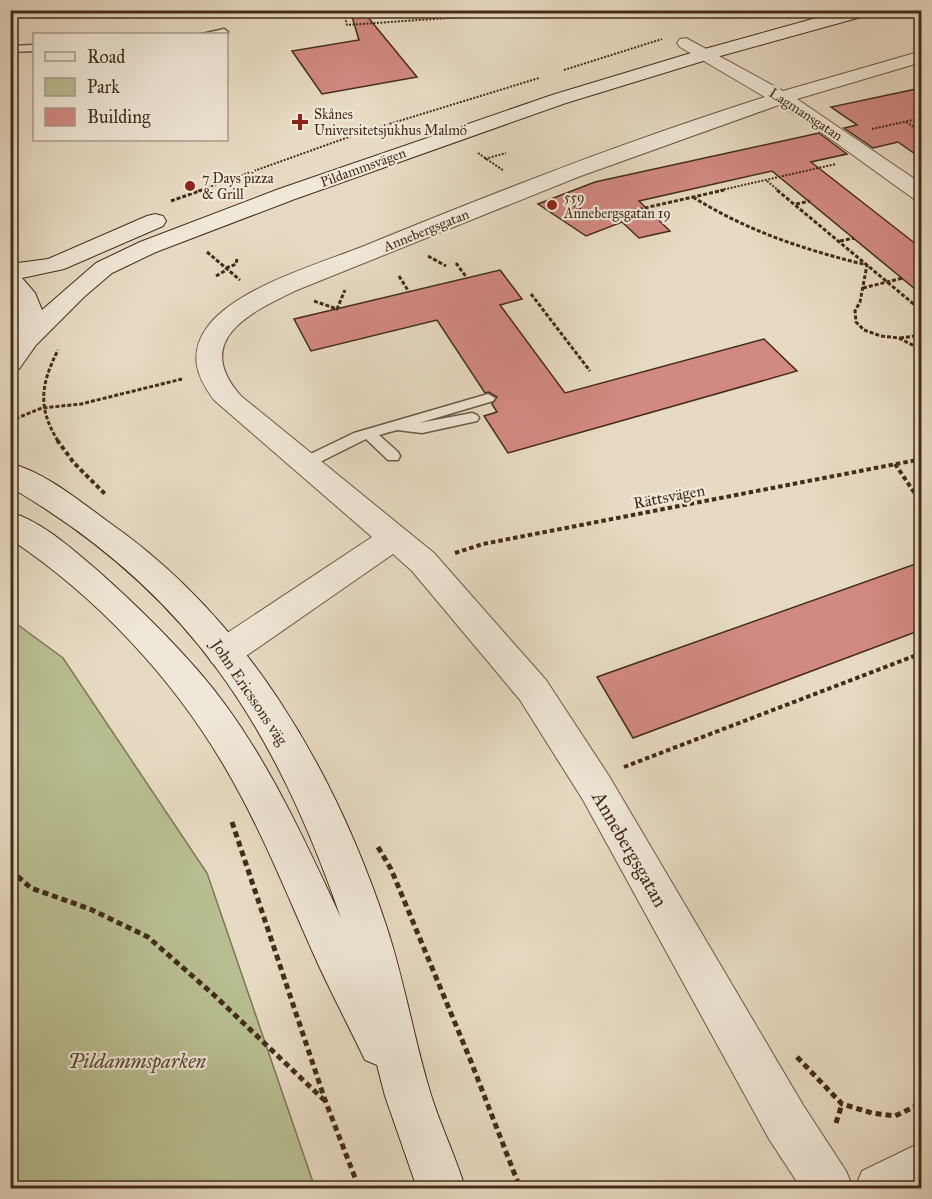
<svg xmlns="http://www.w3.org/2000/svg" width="932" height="1199" viewBox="0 0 932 1199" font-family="'IM FELL Great Primer',serif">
  <rect width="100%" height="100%" fill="#e7dac2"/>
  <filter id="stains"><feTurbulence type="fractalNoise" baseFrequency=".00333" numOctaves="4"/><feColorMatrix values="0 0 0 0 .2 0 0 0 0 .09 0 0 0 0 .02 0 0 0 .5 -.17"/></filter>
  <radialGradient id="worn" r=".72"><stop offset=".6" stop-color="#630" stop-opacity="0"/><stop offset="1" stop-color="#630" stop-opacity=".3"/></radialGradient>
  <path fill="#b8be91" stroke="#7e7556" stroke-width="1.5" d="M10,619L63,658L207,873L315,1188H11Z"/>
  <path fill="#d28982" stroke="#432c1a" stroke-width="1.5" d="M350,10H362L417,77L322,94L292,51L359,40Z
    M921,88V158L898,142L873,148L844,128L857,125L831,107Z
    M819,133L847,154L811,162L921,248V294L772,171L639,201L670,231L639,238L622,222L586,236L538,204L595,182Z
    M500,270L522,299L500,305L565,393L764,339L797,371L508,453L484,416L497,412L492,404L497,397L489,392L485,393L437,320L311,351L294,319Z
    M921,562V630L633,738L597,677Z"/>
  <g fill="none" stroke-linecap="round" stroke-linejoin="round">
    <g stroke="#6c5844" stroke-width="3">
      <path id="service" d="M224,29L228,32L227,34H202Z
        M34,45V51L10,52V46Z
        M488,394L495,398L493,401L419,423L472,413L477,415L479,418L477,421L422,433L397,430L379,435L398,452L400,456L398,460H388L366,439L310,467L305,468L298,463L300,459L354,433Z"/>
    </g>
    <g stroke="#6c5844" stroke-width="2">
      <path id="minor" d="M686,38L783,91L922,51V62L797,99L922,184V200L914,199L803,119L779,105L578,177L297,290C251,312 191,340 241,396L434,553L546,680L609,776L803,1105L846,1171L853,1188H801L769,1139L583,800L520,700L412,571L393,554L236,663L224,667L212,663L207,653L212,643L372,537L214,400C196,376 188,353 208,326C238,287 319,264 364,246C496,192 629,140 765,97L680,47L677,43L680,39Z
        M922,1142V1188H855L862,1171Z"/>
    </g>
    <g stroke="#432c1a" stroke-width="2">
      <path id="secondary" d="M845,10H874L872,14L713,58L566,103L295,199L156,252L112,273L85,296L36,345L19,369L10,371V344L14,338L18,313L10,294V264L48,259L147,216L155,214L163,216L166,221L163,226L64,269L22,278L35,293L42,310L96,263L140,242L279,189L552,95L701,50Z
        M10,463C46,473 78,500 107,521C246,617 335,770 387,928C405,983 414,1040 431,1095C441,1127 456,1157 465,1188H417L385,1096L377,1065L365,1060C350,1029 334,998 319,966C289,900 263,832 226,769C174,679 96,596 10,539V512C43,522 72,549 97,570C133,602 169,637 200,673C260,742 303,836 341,918C274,726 190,592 10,487Z"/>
    </g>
    <path stroke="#432c1a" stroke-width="2" stroke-dasharray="2 1.5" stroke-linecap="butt" d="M343,10L347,25L462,17L459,10
      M462,17H472L491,10
      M564,70L662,39
      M906,122L922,132
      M872,129L922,118
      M478,153L504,171
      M485,159L506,153
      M767,181L779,191
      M198,191L360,133L539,78
      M717,191L836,164"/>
    <path stroke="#432c1a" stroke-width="3" stroke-dasharray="4 2" stroke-linecap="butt" d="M777,190L922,311
      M693,197C747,231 805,250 867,265L860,302L855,311L856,322L864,330L881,336L899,338L922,350
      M171,201L202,190
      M567,201L596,219L724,190
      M796,204L810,201
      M840,241L854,238
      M207,252L240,280
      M428,256L446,266
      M456,263L467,278
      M226,268L236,264L237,259
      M216,276L228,269
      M399,276L409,292
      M863,288L903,278
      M531,294L590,371
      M314,301L337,309L345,290
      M900,338L922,335
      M10,421L42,408L81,404L182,379
      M58,441C37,407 41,384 58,350"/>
    <path stroke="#432c1a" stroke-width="4" stroke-dasharray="4.5 3" stroke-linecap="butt" d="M57,440L74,463L105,494
      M895,464L922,504
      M455,553L483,544L922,459
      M624,767L922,653"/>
    <path stroke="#432c1a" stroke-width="5" stroke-dasharray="6 4" stroke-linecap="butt" d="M232,822L325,1100L359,1188
      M378,847L391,869L470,1059L520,1188
      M10,870L31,888L90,909L148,937L214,995L324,1100
      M797,1057L842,1104L872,1113L895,1116L922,1103
      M836,1123L842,1104"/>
    <use href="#service" fill="#efe7d7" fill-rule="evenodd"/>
    <use href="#minor" fill="#efe7d7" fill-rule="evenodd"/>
    <use href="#secondary" fill="#efe7d7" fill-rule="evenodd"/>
  </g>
  <g fill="#8f2418" stroke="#efe7d7" stroke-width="2">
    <path d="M297 113h6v6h6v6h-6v6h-6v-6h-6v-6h6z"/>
    <circle cx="190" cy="186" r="6"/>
    <circle cx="552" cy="205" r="6"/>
  </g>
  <g text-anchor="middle" stroke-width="4.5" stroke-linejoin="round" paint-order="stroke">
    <g font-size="14" fill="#432c1a" stroke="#efe7d7" text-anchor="start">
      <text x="314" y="119">Skånes<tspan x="314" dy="16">Universitetsjukhus Malmö</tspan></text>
      <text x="202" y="183">7 Days pizza<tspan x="202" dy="16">&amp; Grill</tspan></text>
      <text x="564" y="202">559<tspan x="564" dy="16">Annebergsgatan 19</tspan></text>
    </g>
    <g font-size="14" fill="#432c1a" stroke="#efe7d7">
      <text transform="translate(806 114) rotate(33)" y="5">Lagmansgatan</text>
      <text transform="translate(363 167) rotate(-20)" y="5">Pildammsvägen</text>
      <text transform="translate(426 230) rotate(-22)" y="5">Annebergsgatan</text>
    </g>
    <g font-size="16" fill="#432c1a" stroke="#efe7d7">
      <text transform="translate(669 496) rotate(-11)" y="6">Rättsvägen</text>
      <text transform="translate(250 692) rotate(56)" y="6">John Ericssons väg</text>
    </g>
    <g font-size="20" fill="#432c1a" stroke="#efe7d7">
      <text transform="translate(630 849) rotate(60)" y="7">Annebergsgatan</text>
    </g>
    <g font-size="20" font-style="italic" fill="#5a4932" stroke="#efe7d7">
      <text x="137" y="1068">Pildammsparken</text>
    </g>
  </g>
  <rect width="932" height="1199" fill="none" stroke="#e7dac2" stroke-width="36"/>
  <rect x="12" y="12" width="908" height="1175" fill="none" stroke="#432c1a" stroke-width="3"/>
  <rect x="18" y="18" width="896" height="1163" fill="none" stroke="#432c1a" stroke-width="1.5"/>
  <rect x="33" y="33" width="195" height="108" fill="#efe7d7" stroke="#aa9c8b" stroke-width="1.5"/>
  <rect x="45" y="52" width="30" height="9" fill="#efe7d7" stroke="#aa9c8b" stroke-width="1.5"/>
  <text x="87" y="63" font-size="18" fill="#432c1a">Road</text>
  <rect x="45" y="78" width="30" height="18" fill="#b8be91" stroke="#aa9c8b" stroke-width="1.5"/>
  <text x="87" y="93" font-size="18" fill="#432c1a">Park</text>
  <rect x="45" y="108" width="30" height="18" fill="#d28982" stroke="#aa9c8b" stroke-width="1.5"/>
  <text x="87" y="123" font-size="18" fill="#432c1a">Building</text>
  <rect width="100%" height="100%" filter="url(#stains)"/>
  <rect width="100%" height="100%" fill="url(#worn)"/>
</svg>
